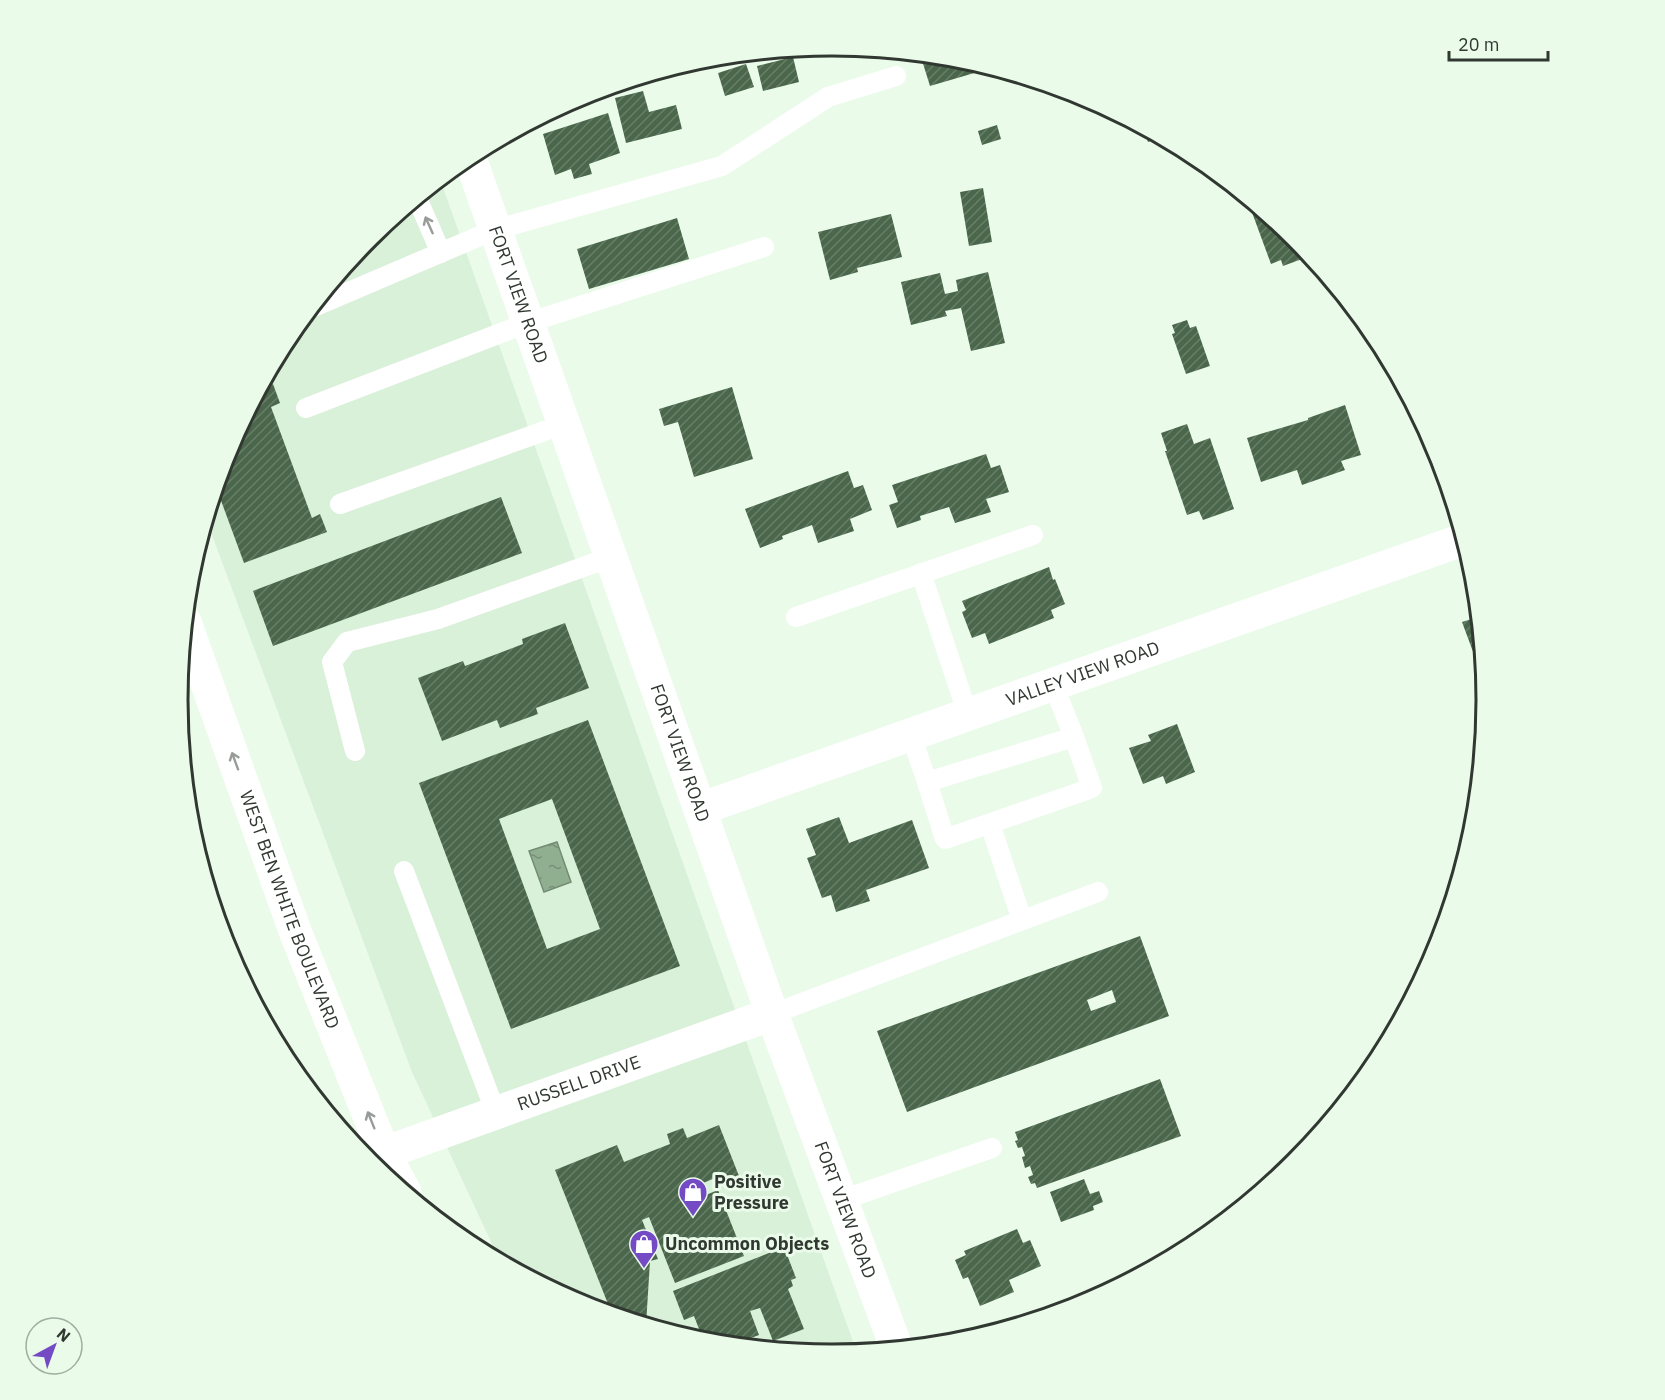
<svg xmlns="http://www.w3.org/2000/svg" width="1665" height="1400" viewBox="0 0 1665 1400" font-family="'IBM Plex Sans',sans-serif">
  <defs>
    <pattern id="water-ripples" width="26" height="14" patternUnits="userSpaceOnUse" patternTransform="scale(1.5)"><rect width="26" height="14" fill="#90af91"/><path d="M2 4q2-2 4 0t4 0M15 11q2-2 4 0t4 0" fill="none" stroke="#768f77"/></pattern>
    <pattern id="building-hatch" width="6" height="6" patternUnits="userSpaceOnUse" patternTransform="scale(1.5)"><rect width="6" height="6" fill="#4a674b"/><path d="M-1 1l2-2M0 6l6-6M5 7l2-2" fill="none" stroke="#687e68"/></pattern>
  </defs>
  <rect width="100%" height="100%" fill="#eafbea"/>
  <path fill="#d9f0d9" d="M440,179L857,1353L832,1355L704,1342L582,1305L500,1261L412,1072L206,519L227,449L288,336L370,237Z"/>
  <path fill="url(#water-ripples)" stroke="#748b74" stroke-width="1.5" d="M557,842L571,882L544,892L529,851Z"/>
  <path fill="url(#building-hatch)" fill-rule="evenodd" d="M920,54L961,58L987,66L988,69L930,86Z
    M793,57L799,82L763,91L757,66Z
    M746,64L754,87L725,96L718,73Z
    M643,91L649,112L676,105L682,129L626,143L615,98Z
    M608,113L620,153L589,164L592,174L574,179L571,169L555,175L543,134Z
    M997,125L1001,139L982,145L978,131Z
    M1142,126L1154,133L1161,137L1148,142Z
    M983,188L992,242L969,246L960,192Z
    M1256,205L1296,237L1307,250L1299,253L1302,259L1283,266L1281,260L1271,264L1250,207Z
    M891,214L902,257L857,268L858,272L830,280L818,232Z
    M677,218L689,259L589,289L577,249Z
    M988,272L1005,343L971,351L961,308L945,311L947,316L911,325L901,282L940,273L945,294L958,291L956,280Z
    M1187,320L1190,328L1196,326L1210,366L1186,374L1172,334L1175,333L1172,325Z
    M273,384L280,403L271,407L312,518L320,514L327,532L244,563L216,487L227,449L260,389Z
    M732,387L753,459L694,477L678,422L664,426L659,409Z
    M1345,405L1361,455L1341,461L1345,470L1302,485L1297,470L1261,482L1247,438L1308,420V418Z
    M1187,424L1194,444L1210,438L1234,509L1203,520L1199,511L1187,515L1165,451H1167L1161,433Z
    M986,454L991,468L1000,465L1009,492L986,499L991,512L955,523L949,507L920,516L921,520L897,528L889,505L898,502L892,485Z
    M848,471L854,488L863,485L872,510L850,519L854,531L818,543L812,525L782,536L783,539L760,548L745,509Z
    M501,497L522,553L273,646L253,591Z
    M1049,567L1053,580L1055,579L1065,604L1051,610L1054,618L989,644L985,633L972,638L962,612L966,610L962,601Z
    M1479,613L1485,675L1482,676L1462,622L1478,617L1477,614Z
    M565,623L589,688L536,708L538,714L500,728L497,720L442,741L418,678L463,661L465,666L523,644L522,639Z
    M588,720L680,966L511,1029L419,783ZM552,799L600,929L547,949L499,819Z
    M1177,724L1195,772L1166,784L1163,776L1143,784L1129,748L1151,741L1148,735Z
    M839,817L849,843L912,820L929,868L866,890L870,901L836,912L831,895L822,898L807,858L816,855L806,829Z
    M1140,936L1169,1016L907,1112L877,1031ZM1112,990L1116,1002L1091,1011L1087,1000Z
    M1160,1079L1181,1136L1037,1188L1035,1183L1031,1184L1028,1177L1033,1175L1030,1166L1025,1168L1022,1157L1025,1156L1022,1147L1018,1148L1015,1141L1018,1140L1015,1132Z
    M719,1125L739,1176L718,1185L715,1178L701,1184L706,1195L718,1190L744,1256L675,1283L649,1217L642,1220L658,1259L650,1261L646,1325L612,1314L555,1170L617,1145L624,1162L670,1144L667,1134L683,1128L687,1138Z
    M1289,1169L1276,1179L1271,1183L1268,1175Z
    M1084,1179L1090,1194L1099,1191L1103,1202L1093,1206L1094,1210L1061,1222L1050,1192Z
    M1017,1229L1023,1243L1030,1240L1041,1266L1009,1280L1014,1292L980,1306L968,1277L963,1279L955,1260L966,1255L964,1251Z
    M784,1247L796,1278L791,1280L793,1286L788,1289L804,1329L773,1341L760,1308L750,1311L759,1335L732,1345L704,1342L694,1316L684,1320L673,1291Z
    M1064,1308L1065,1311L1047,1316L1046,1314Z
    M770,1343L772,1349L757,1348Z"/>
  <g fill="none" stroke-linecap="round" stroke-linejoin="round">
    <path stroke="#fff" stroke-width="20" d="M417,198L441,253
      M311,308L494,230L722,166L828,97L896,76
      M306,408L527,323L764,247
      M340,504L564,424
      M921,573L968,715
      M796,617L1033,535
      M911,735L927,782L1074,737L1053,684
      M355,751L332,662L347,642L438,619L611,557
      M927,782L945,839L1092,788L1074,737
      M990,824L1022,920
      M404,871L496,1113
      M772,1014L1098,892
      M842,1200L992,1148"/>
    <g stroke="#fff" stroke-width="33">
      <path id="s1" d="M469,155L772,1014L897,1349"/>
      <path id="s2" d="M700,809L1465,539"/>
      <path id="s3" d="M384,1153L772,1014"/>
    </g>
    <path stroke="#fff" stroke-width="33" id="s4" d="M185,622L295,931L384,1153L405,1192"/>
  </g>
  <defs><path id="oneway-shaft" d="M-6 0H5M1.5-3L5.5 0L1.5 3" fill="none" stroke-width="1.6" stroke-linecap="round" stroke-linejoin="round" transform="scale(1.5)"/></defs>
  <g stroke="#989c98">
    <use href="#oneway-shaft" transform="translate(429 225) rotate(-114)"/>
    <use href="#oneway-shaft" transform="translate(235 761) rotate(-110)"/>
    <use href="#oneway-shaft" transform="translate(371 1120) rotate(-112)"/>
  </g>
  <defs>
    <g id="shop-pin" transform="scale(1.5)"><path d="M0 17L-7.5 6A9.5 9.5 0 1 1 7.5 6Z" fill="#744bc4" stroke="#eafbea"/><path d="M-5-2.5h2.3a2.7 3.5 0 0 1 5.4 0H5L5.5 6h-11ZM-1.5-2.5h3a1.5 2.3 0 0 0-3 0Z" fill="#fff"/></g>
  </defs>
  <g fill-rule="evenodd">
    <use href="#shop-pin" x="693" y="1192"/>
    <use href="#shop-pin" x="644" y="1244"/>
  </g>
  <g text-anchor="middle" stroke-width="6" stroke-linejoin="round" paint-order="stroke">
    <g font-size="18" fill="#313831" stroke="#eafbea">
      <text dy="6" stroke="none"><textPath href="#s1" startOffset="148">FORT VIEW ROAD</textPath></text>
      <text dy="6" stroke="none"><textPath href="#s2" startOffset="406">VALLEY VIEW ROAD</textPath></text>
      <text dy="6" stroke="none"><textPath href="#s1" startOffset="634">FORT VIEW ROAD</textPath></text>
      <text dy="6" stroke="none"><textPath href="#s4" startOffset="306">WEST BEN WHITE BOULEVARD</textPath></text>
      <text dy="6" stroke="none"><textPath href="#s3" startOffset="207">RUSSELL DRIVE</textPath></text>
      <text dy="6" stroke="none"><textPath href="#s1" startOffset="1120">FORT VIEW ROAD</textPath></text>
    </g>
    <g font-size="18" font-weight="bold" fill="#313831" stroke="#eafbea" text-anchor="start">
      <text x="714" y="1188">Positive<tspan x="714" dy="21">Pressure</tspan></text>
      <text x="665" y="1250">Uncommon Objects</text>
    </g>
  </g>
  <path d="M0 0H1665V1400H0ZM188 700a644 644 0 1 1 1288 0a644 644 0 1 1-1288 0Z" fill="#eafbea" fill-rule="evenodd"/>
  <path fill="none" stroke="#313831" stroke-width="3" d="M188 700a644 644 0 1 1 1288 0a644 644 0 1 1-1288 0Z"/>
  <g transform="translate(54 1346) rotate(41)"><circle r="28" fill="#eafbea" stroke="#a0ada0" stroke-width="1.5"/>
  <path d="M0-4.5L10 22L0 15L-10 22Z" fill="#744bc4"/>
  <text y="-9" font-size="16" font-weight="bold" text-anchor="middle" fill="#313831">N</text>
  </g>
  <path d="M1449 51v9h99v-9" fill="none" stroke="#313831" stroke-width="3"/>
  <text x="1458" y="51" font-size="18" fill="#313831" stroke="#eafbea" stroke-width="4.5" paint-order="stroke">20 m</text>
</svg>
